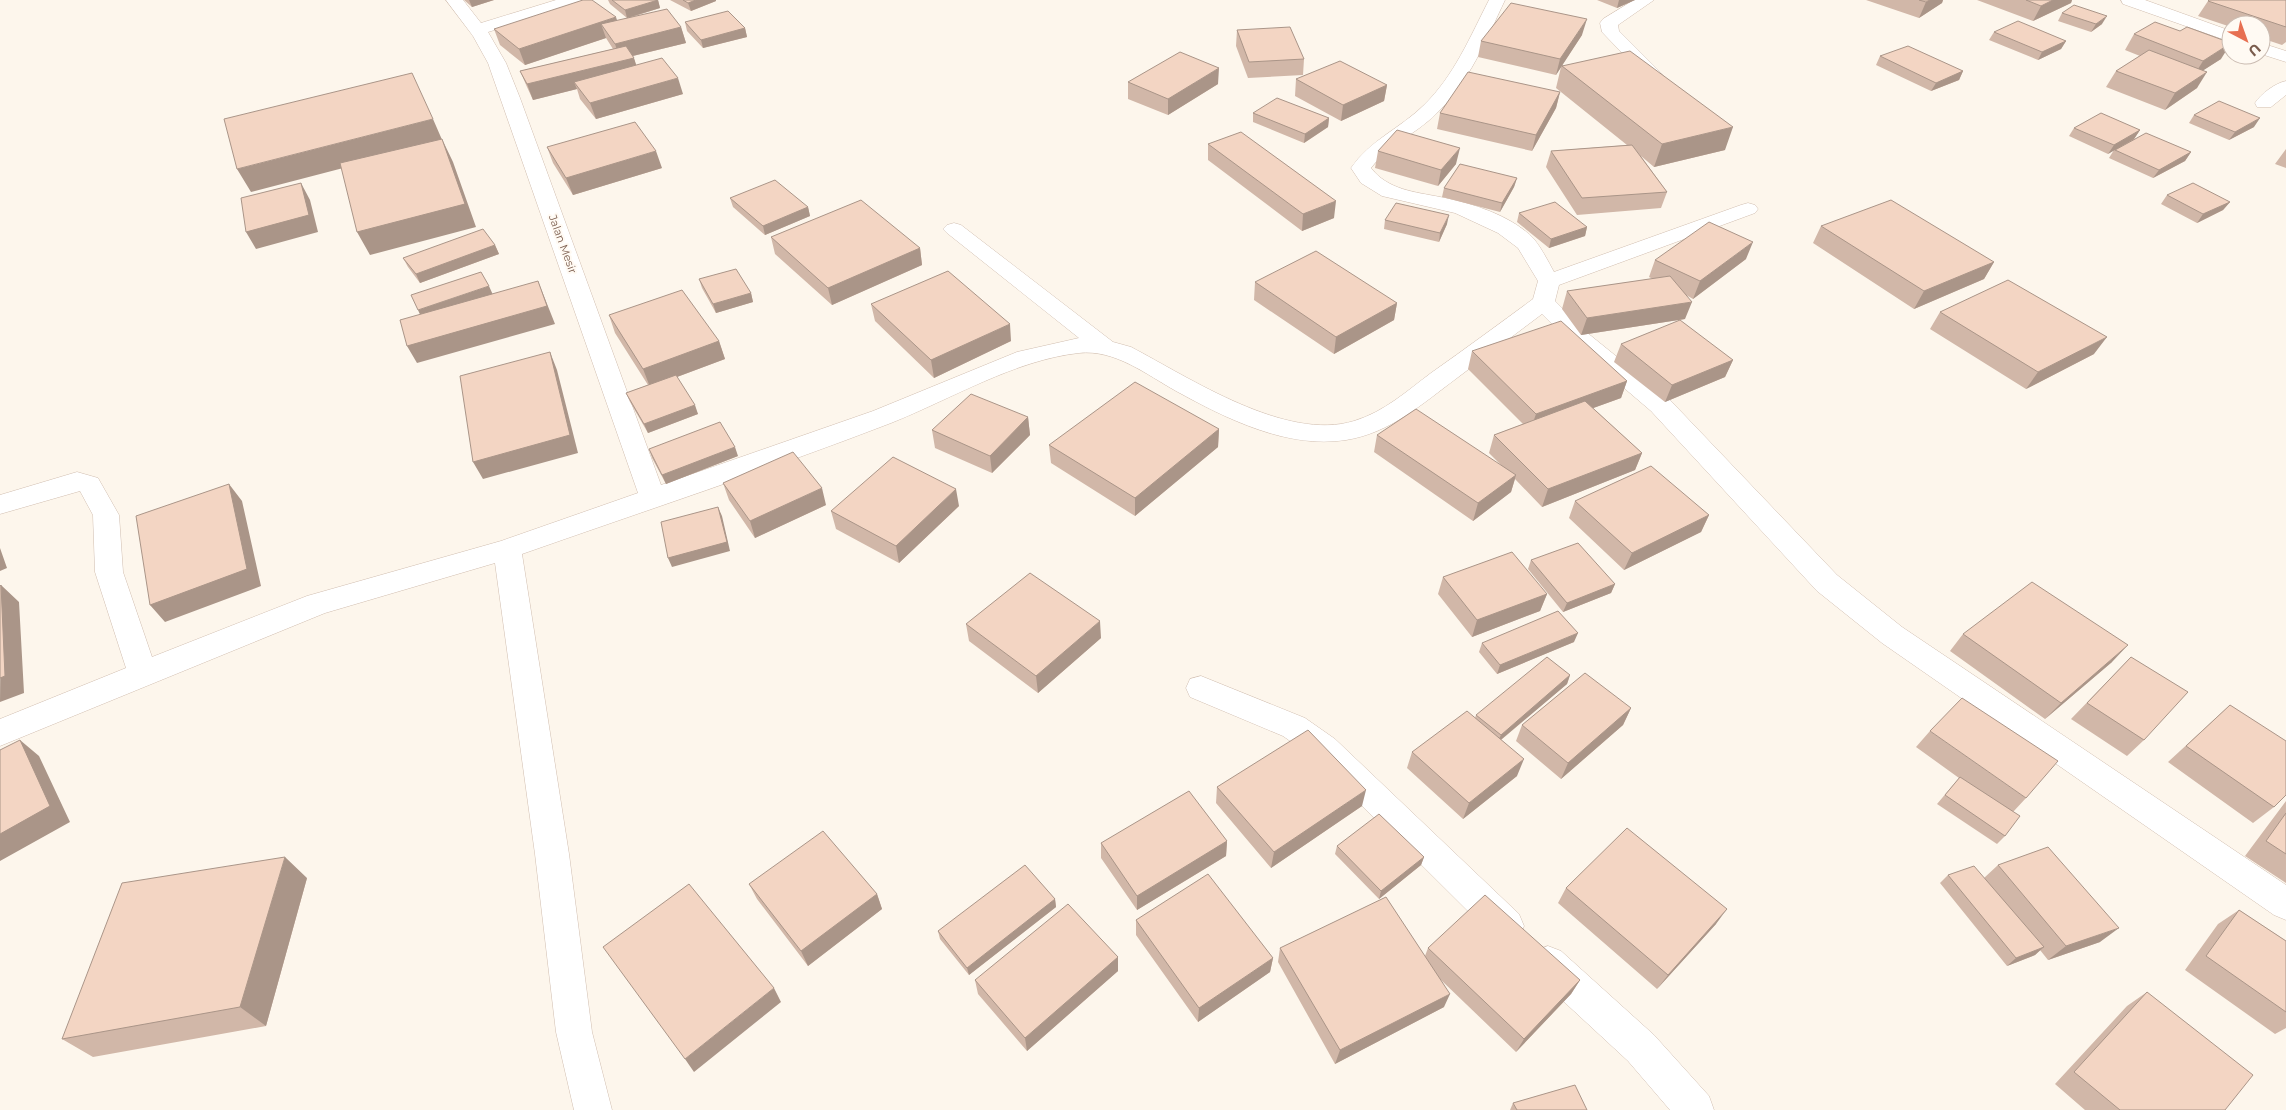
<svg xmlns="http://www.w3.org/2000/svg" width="2286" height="1110" viewBox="0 0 2286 1110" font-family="Montserrat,sans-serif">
  <rect width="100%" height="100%" fill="#fdf6ec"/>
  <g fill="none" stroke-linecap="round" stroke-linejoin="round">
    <g stroke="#d1beb0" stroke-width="1">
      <path id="minor" d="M446,0H463L481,23L556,0H581L579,4L488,32L506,63L520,98L661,485L873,411L1017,352L1079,338L947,233L943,229L947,225L954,223L961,225L1113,342L1131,347C1190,378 1286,442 1354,421C1384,412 1407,391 1431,373C1465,349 1499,324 1533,299L1538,281L1518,248L1498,233L1455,213L1382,196L1361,183L1351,168C1370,140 1401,128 1424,105C1454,76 1470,37 1489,0H1505C1486,40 1469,83 1436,114C1416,134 1388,145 1371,168C1388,190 1415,192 1440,197C1471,203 1511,215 1534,239C1542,249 1548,261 1554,272L1741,205L1748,203L1755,205L1758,209L1755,213L1559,285L1555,301L1585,331L1669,399L1837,575L1902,627L2286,885V920L2274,915L1882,643L1817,591L1651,411L1569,341L1542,314C1514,335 1485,357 1457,378C1422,404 1390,433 1346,440C1287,449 1227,419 1176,391C1147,375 1115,349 1079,353C1015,360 951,399 891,423C769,470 644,511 522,554L569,854L592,1032L612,1110H574L556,1032L535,854L495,563L325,613L0,746V719L126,668L95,572L93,515L80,491L0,514V495L77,472L98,478L119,515L123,572L152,657L307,596L501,541L638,493L488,63L473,36Z
        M1634,0H1654L1618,25L1619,31L1661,73L1664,77L1661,81H1649L1602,32L1600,23L1603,19Z
        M2121,0H2145L2231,31V42L2123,4Z
        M2261,43L2286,51V62L2261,54Z
        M2286,81V95L2271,107H2257L2255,103C2261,94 2275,83 2286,81Z
        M1201,676L1305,718L1335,739L1519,914L1524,926L1519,938L1507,942L1495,938L1313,757L1283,736L1190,697L1186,688L1190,679Z
        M1548,946L1561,951L1654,1035L1709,1096L1714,1110H1670L1628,1061L1535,975L1530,963L1535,951Z"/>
    </g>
    <use href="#minor" fill="#fff" fill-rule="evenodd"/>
  </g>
  <path fill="#d1b7a8" d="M464,0H494L472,7Z
    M608,0H658L660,8L632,17L681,27L686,43L633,56L636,65L683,94L596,119L580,99L577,89L533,100L527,87L520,71L613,49L606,38L525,65L500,45L494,29L617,21L627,18L610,4Z
    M670,0H716V1L691,11Z
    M1597,0H1635L1617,8Z
    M1866,0H1943L1942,3L1919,18Z
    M1977,0H2072L2071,3L2033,21Z
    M2286,0V42L2282,45L2261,38V25H2231V27L2198,16L2208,1Z
    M2062,13L2102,24L2091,32L2058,21Z
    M685,22L745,28L747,37L703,48L687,31Z
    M1237,30L1304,59L1303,75L1248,78L1236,46Z
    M1994,32L2066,41L2061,49L2038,60L1989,40Z
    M2134,34L2221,59L2203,70L2197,88L2165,110L2106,87L2116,71L2140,56L2125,50Z
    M1582,35L1562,65L1725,150L1654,167L1641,156L1667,192L1661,208L1577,215L1546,167L1551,151L1627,145L1556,88L1561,67L1556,75L1478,57L1481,41Z
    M1880,56L1963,71L1959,80L1931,91L1876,65Z
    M1296,79L1387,85L1384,101L1341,121L1295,96Z
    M1128,82L1218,84L1168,115L1128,99Z
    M1560,92L1556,108L1532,151L1437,129L1440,113Z
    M1253,113L1329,118L1328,127L1304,143L1253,122Z
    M2194,115L2254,127L2229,140L2189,123Z
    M2074,128L2140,130L2134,139L2191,152L2185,161L2153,178L2109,158L2114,150L2108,154L2069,136Z
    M1208,144L1334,218L1302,231L1208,160Z
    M547,147L662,168L573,195L553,163Z
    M2286,149V168L2275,164Z
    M1378,151L1456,164L1438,186L1375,168Z
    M1517,178L1514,187L1500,212L1442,197L1444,188Z
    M2167,195L2230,202L2223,210L2197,223L2161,204Z
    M730,198L808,207L810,216L765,235L733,207Z
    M1519,213L1587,227L1585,236L1549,248L1517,222Z
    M1385,220L1447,224L1439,242L1384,229Z
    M1821,226L1994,262L1984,279L1914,309L1813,243Z
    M771,237L920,248L922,265L832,305L775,254Z
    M495,245L499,254L420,283L408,267L403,258Z
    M1746,259L1693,299L1686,295L1685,319L1581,335L1562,309L1567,291L1653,279L1649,277L1655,260Z
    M699,279L751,293L753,302L716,313L702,288Z
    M1255,282L1397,303L1394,320L1334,354L1254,300Z
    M871,304L1011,341L934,378L875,321Z
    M1940,312L2094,354L2026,389L1930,329Z
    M609,315L719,341L725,359L677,377L698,414L648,433L630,402L626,393L648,385L615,333Z
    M1621,344L1733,360L1725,377L1665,402L1614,362Z
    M1472,351L1627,381L1621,398L1593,408L1642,453L1635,470L1542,507L1515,479L1511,492L1473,521L1374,452L1377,435L1502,466L1489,453L1494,435L1523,424L1468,369Z
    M1028,417L1030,435L992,473L935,448L932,430Z
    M1219,429L1218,447L1135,516L1051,463L1049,445Z
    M649,449L738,456L666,484L652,458Z
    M723,483L826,505L755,538L729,500Z
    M1575,501L1709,515L1701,532L1624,570L1569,518Z
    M959,506L899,563L836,529L831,511Z
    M1531,560L1615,584L1611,593L1563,612L1528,569Z
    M1443,577L1547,594L1540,611L1472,637L1438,594Z
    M966,624L1101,638L1038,693L969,641Z
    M1963,634L2112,662L2045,719L1950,651Z
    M1574,642L1497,674L1479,652L1482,643Z
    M2131,657L2144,740L2127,756L2071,719Z
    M1570,675L1567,684L1501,740L1517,776L1463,819L1407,768L1412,752L1475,718L1476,715Z
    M2230,705L2274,807L2253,823L2168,762Z
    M1631,708L1623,725L1561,779L1516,741L1522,725Z
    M1930,731L2026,798L2013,812L2005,836L1997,844L1937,804L1959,778L1916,747Z
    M1217,787L1362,806L1271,868L1216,803Z
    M2286,801V883L2245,856Z
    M1227,841L1226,856L1137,910L1101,858V843Z
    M1337,846L1424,857L1421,865L1379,899L1335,854Z
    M1998,865L2100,942L2048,960L2040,950L2035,955L2007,966L1940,883L1948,875L1984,878Z
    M307,878L266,1026L93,1057L62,1039Z
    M749,884L877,894L882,909L808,966L757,899Z
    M1566,888L1716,924L1657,989L1558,903Z
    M1055,899L1056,907L969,975L940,939L938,931Z
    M2239,910L2286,941V1028L2275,1034L2185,970L2218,924Z
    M1136,920L1273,958L1270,972L1198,1022L1136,935Z
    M1280,948L1425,956L1428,948L1580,980L1571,994L1516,1052L1441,980L1444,1007L1335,1064L1278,962Z
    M1118,957V971L1027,1051L978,994L975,980Z
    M2147,992L2225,1110H2085L2055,1084L2127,1006Z
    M1513,1103L1587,1110H1510Z"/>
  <path fill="#aa9588" d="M469,0H494L472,7Z
    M658,0L660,8L627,18L625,10Z
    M696,0H716V1L691,11L688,3Z
    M1619,0H1635L1617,8Z
    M1930,0H1943L1942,3L1919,18L1926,2Z
    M2053,0H2072L2071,3L2033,21L2041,6Z
    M2107,16L2102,24L2091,32L2096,24Z
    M616,17L621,33L601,24L606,38L525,65L519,49Z
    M1587,19L1582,35L1556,75L1560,59Z
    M681,27L686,43L620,59L615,44Z
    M745,28L747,37L703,48L701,40Z
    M2066,41L2061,49L2038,60L2042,52Z
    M2231,43L2221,59L2193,77L2203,61Z
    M634,58L639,74L574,82L577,89L533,100L527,84Z
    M1219,68L1218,84L1168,115V99Z
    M1963,71L1959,80L1931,91L1936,83Z
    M2207,72L2197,88L2165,110L2175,93Z
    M678,78L683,94L596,119L590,103Z
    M1387,85L1384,101L1341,121L1343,105Z
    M1560,92L1556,108L1532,151L1536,135Z
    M1329,118L1328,127L1304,143L1305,134Z
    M2260,118L2254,127L2229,140L2235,132Z
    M433,119L443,142L251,192L237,169Z
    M1733,127L1725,150L1654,167L1662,144Z
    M2140,130L2134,139L2108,154L2114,145Z
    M442,139L453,162L476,227L370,255L357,232Z
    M1460,148L1456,164L1438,186L1441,170Z
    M656,151L662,168L573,195L566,178Z
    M2191,152L2185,161L2153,178L2159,170Z
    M1517,178L1514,187L1500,212L1502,203Z
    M301,183L310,200L318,232L256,249L246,232Z
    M1336,201L1334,218L1302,231L1303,214Z
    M2230,202L2223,210L2197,223L2203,214Z
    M808,207L810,216L765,235L763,226Z
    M1449,215L1447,224L1439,242L1440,233Z
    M1587,227L1585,236L1549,248L1551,239Z
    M1753,242L1746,259L1693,299L1700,281Z
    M495,245L499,254L420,283L416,274Z
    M920,248L922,265L832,305L828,288Z
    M1994,262L1984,279L1914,309L1924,291Z
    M538,281L555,324L417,363L407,346Z
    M489,286L493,295L422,319L418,310Z
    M751,293L753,302L716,313L713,304Z
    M1692,302L1685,319L1581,335L1587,318Z
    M1397,303L1394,320L1334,354L1336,337Z
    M1010,324L1011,341L934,378L931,360Z
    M2107,337L2094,354L2026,389L2038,372Z
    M719,341L725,359L650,387L643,369Z
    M550,352L557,370L578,453L483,479L473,462Z
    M1733,360L1725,377L1665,402L1672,385Z
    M1627,381L1621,398L1530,431L1536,414Z
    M695,405L698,414L648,433L644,424Z
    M1028,417L1030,435L992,473L990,456Z
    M1219,429L1218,447L1135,516V498Z
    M735,447L738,456L666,484L662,475Z
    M1642,453L1635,470L1542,507L1548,489Z
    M1516,475L1511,492L1473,521L1478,503Z
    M229,484L242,501L261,586L165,622L150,605Z
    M822,488L826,505L755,538L750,521Z
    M956,489L959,506L899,563L896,546Z
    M718,507L722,516L730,551L672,567L668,558Z
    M1709,515L1701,532L1624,570L1632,553Z
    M0,548L7,568L0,571Z
    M1615,584L1611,593L1563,612L1567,603Z
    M1,585L19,602L24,693L0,702Z
    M1547,594L1540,611L1472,637L1477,620Z
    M1100,621L1101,638L1038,693L1036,676Z
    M1578,633L1574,642L1497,674L1500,665Z
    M2128,645L2112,662L2045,719L2061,703Z
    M1570,675L1567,684L1497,743L1501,735Z
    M1631,708L1623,725L1561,779L1568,763Z
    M20,740L39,756L70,822L0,861V834Z
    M1524,759L1517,776L1463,819L1469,803Z
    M1366,790L1362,806L1271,868L1274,852Z
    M1227,841L1226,856L1137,910V896Z
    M285,857L307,878L266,1026L240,1007Z
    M1424,857L1421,865L1379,899L1381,891Z
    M877,894L882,909L808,966L801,951Z
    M1055,899L1056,907L969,975L967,968Z
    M1727,909L1716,924L1657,989L1668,975Z
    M2119,928L2100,942L2048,960L2066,946Z
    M2044,947L2035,955L2007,966L2016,958Z
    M1118,957V971L1027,1051L1025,1038Z
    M1273,958L1270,972L1198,1022L1199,1008Z
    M1580,980L1571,994L1516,1052L1524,1039Z
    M774,988L781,1002L694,1072L685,1059Z
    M1450,994L1444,1007L1335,1064L1340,1050Z"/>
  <path fill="#f3d5c3" stroke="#aa9588" d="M583,0H592L616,17L519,49L494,29Z
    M612,0H658L625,10Z
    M683,0H696L688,3Z
    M1919,0H1930L1926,2Z
    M2026,0H2053L2041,6Z
    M2209,0H2286V27L2208,1Z
    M1511,3L1587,19L1560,59L1481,41Z
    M2074,5L2107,16L2096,24L2062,13Z
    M667,9L681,27L615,44L601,24Z
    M728,11L745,28L701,40L685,22Z
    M2018,21L2066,41L2042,52L1994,32Z
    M2155,22L2180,31L2187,27L2231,43L2203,61L2134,34Z
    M1290,27L1304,59L1249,62L1237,30Z
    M626,46L634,58L527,84L520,71Z
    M1908,46L1963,71L1936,83L1880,56Z
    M2149,50L2207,72L2175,93L2116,71Z
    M1630,51L1733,127L1662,144L1562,66Z
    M1180,52L1219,68L1168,99L1128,82Z
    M662,58L678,78L590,103L574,82Z
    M1340,61L1387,85L1343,105L1296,79Z
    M1468,72L1560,92L1536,135L1440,113Z
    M412,73L433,119L237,169L224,119Z
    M1277,98L1329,118L1305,134L1253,113Z
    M2219,101L2260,118L2235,132L2194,115Z
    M2101,113L2140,130L2114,145L2074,128Z
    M635,122L656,151L566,178L547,147Z
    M1397,130L1460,148L1441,170L1378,151Z
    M1241,132L1336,201L1303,214L1208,144Z
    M2146,133L2191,152L2159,170L2115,150Z
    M442,139L465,204L357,232L340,163Z
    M1632,145L1667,192L1582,198L1551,151Z
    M1460,164L1517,178L1502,203L1444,188Z
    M775,180L808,207L763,226L730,198Z
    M301,183L309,215L246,232L241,198Z
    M2193,183L2230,202L2203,214L2167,195Z
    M861,200L920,248L828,288L771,237Z
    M1891,200L1994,262L1924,291L1821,226Z
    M1555,202L1587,227L1551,239L1519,213Z
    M1396,203L1449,215L1440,233L1385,220Z
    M1709,222L1753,242L1700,281L1655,260Z
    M483,229L495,245L416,274L403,258Z
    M1316,251L1397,303L1336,337L1255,282Z
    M736,269L751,293L713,304L699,279Z
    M948,271L1010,324L931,360L871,304Z
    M481,272L489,286L418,310L411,295Z
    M1670,276L1692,302L1587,318L1567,291Z
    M2008,280L2107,337L2038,372L1940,312Z
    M538,281L547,306L407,346L400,320Z
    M682,290L719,341L643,369L609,315Z
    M1680,320L1733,360L1672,385L1621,344Z
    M1561,321L1627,381L1536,414L1472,351Z
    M550,352L570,435L473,462L460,376Z
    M676,375L695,405L644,424L626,393Z
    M1135,382L1219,429L1135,498L1049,445Z
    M971,394L1028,417L990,456L932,430Z
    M1585,401L1642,453L1548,489L1494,435Z
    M1416,409L1516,475L1478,503L1377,435Z
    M720,422L735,447L662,475L649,449Z
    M793,452L822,488L750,521L723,483Z
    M893,457L956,489L896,546L831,511Z
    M1651,466L1709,515L1632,553L1575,501Z
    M229,484L247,569L150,605L136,516Z
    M718,507L727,542L668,558L661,522Z
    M1578,543L1615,584L1567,603L1531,560Z
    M1512,552L1547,594L1477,620L1443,577Z
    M1030,573L1100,621L1036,676L966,624Z
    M2032,582L2128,645L2061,703L1963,634Z
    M1,585L5,676L0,678V586Z
    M1558,611L1578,633L1500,665L1482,643Z
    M1547,657L1570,675L1501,735L1476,715Z
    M2131,657L2188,692L2144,740L2087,703Z
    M1585,673L1631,708L1568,763L1522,725Z
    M1962,698L2058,761L2026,798L1930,731Z
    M2230,705L2286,741V795L2274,807L2186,746Z
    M1467,711L1524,759L1469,803L1412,752Z
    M1308,730L1366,790L1274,852L1217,787Z
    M20,740L50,806L0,834V750Z
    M1960,777L2020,816L2005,836L1945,795Z
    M1189,791L1227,841L1137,896L1101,843Z
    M2286,813V854L2266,841Z
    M1379,814L1424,857L1381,891L1337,846Z
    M1627,828L1727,909L1668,975L1566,888Z
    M823,831L877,894L801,951L749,884Z
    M2048,847L2119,928L2066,946L1998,865Z
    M285,857L240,1007L62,1039L122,883Z
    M1025,865L1055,899L967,968L938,931Z
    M1974,866L2044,947L2016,958L1948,875Z
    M1208,874L1273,958L1199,1008L1136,920Z
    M689,884L774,988L685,1059L603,947Z
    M1485,895L1580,980L1524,1039L1428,948Z
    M1386,897L1450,994L1340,1050L1280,948Z
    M1068,904L1118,957L1025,1038L975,980Z
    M2239,910L2286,941V1012L2206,956Z
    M2147,992L2253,1075L2225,1110H2120L2074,1072Z
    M1575,1085L1587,1110H1517L1513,1103Z"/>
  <g text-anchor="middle" stroke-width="4" stroke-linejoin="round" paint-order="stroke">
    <g font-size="11" fill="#7a5c4d" stroke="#fffaf3">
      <text transform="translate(563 244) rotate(70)" y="4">Jalan Mesir</text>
    </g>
  </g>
  <g transform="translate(2246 40) rotate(139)"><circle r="24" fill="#fffaf3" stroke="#cabbb1"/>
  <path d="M0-4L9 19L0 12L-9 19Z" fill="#e76f51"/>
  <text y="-8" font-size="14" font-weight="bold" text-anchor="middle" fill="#7a5c4d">U</text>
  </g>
</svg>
